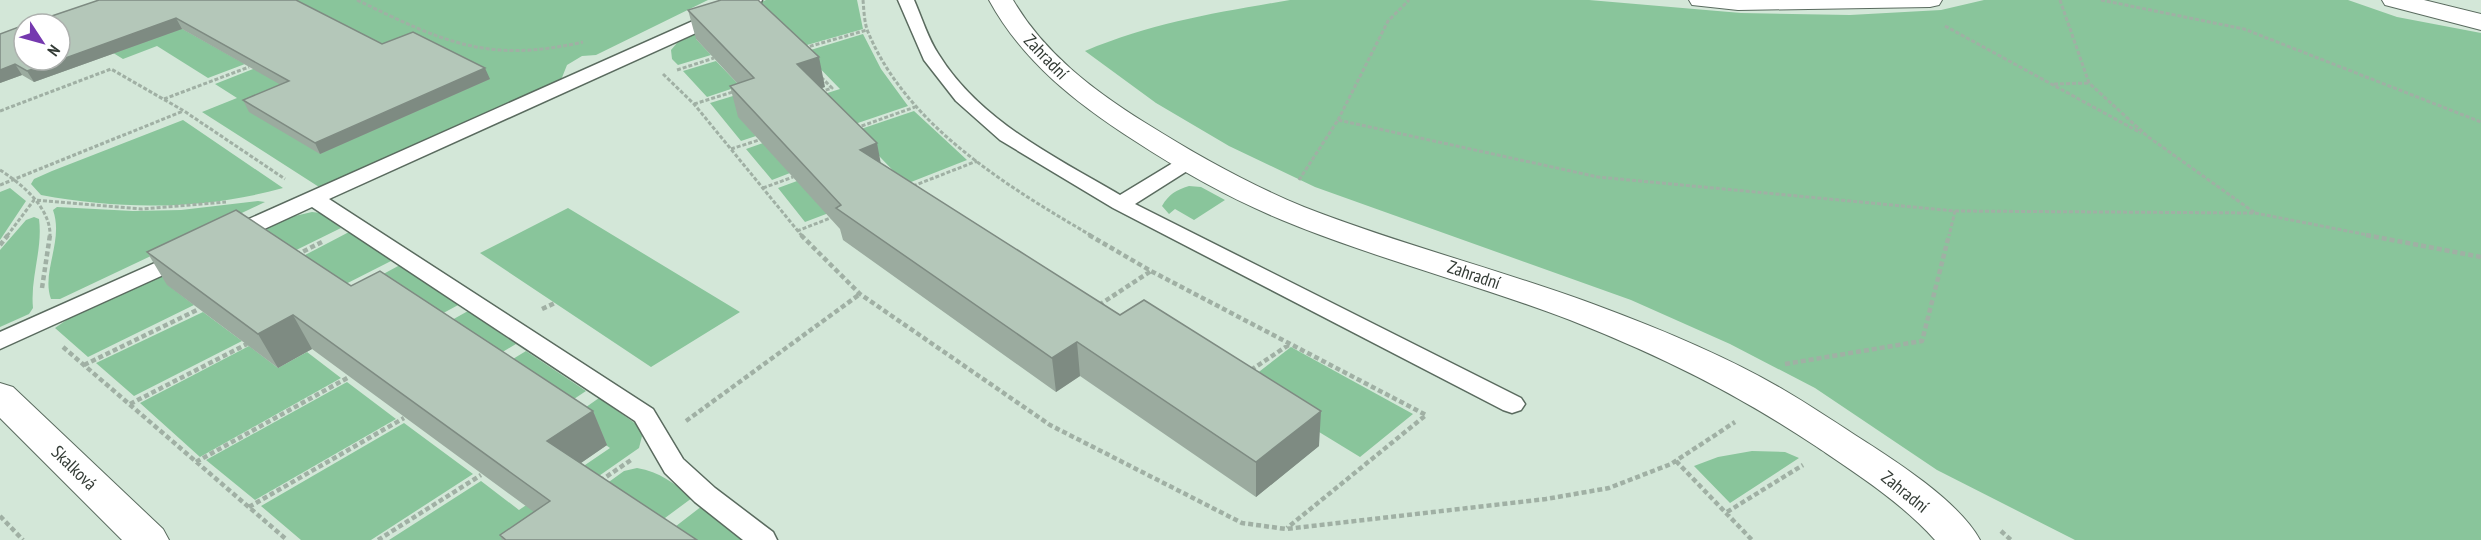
<svg xmlns="http://www.w3.org/2000/svg" width="2481" height="540" viewBox="0 0 2481 540" font-family="'PT Sans Narrow',sans-serif">
  <rect width="100%" height="100%" fill="#d3e7d8"/>
  <path fill="#89c59b" d="M281,0H708L596,55L582,56L567,65L561,80L319,187L202,112L237,98L215,84L253,69L387,55Z
    M766,0H857L863,29L800,47L755,5Z
    M1290,0H1589L1741,13L1850,15L1941,10L1984,0H2348L2397,17L2481,33V540H2075L1937,470L1815,388L1730,344L1631,300L1315,187L1229,146L1156,103L1085,51C1155,22 1215,13 1290,0Z
    M745,9L696,39L711,55L678,65L672,59L671,50L677,43Z
    M170,22L245,64L208,78L157,46L123,59L102,46Z
    M863,34L881,69L908,106L852,125L821,95L840,89L804,52Z
    M716,61L740,86L707,97L683,71Z
    M746,92L739,117L756,136L741,141L710,103Z
    M914,111L967,160L906,184L855,131Z
    M183,120L283,188C204,210 122,210 41,195L31,184L34,179L52,171Z
    M763,143L790,173L772,180L746,149Z
    M797,181L895,188L805,222L778,188Z
    M1189,186L1201,187L1225,200L1194,220L1175,209L1169,214L1162,206C1169,194 1176,190 1189,186Z
    M10,188L26,201L0,240V192Z
    M258,201L265,202L60,299H51C41,272 64,241 53,210L57,207L133,211L181,210Z
    M568,208L740,312L651,367L480,253Z
    M312,212L321,213L341,228L278,259L168,285L194,305L88,357L55,328L75,314L273,221Z
    M34,217L39,219C43,249 30,278 33,308L29,314L0,327V250L26,220Z
    M349,232L393,260L328,293L286,265Z
    M400,265L460,304L425,323L337,299Z
    M468,311L516,344L484,363L434,330Z
    M203,312L242,341L134,396L96,363Z
    M249,346L278,368L307,352L341,378L200,457L140,403Z
    M1291,347L1413,414L1360,457L1242,385Z
    M526,351L586,391L556,411L495,370Z
    M347,382L396,419L255,500L206,460Z
    M599,398L639,426L642,436L639,448L507,540H389L481,481L519,510L610,448L569,419Z
    M404,423L473,474L371,540H301L261,506Z
    M1752,451L1785,452L1799,458L1730,503L1694,466L1718,457Z
    M637,468C660,472 674,483 692,498L646,532L533,540L537,534L624,471Z
    M702,506L743,540H658Z"/>
  <g fill="none" stroke-linecap="round" stroke-linejoin="round">
    <g stroke="#5a6b5f" stroke-width="3">
      <path id="service" d="M740,0H762L760,4L329,199L653,409L683,459L715,488L773,532L777,540H743L695,502L665,473L635,421L312,207L238,241H222L219,236L222,231Z
        M898,0H914C922,18 928,39 939,55C980,121 1055,157 1120,195L1181,158H1195L1198,162L1195,166L1135,204L1521,398L1525,404L1521,410L1512,413L1503,410L1113,208L1000,140L956,101L924,60Z
        M184,250L192,252L195,257L192,262L0,349V332Z"/>
    </g>
    <g stroke="#5a6b5f" stroke-width="2">
      <path id="minor" d="M989,0H1013C1044,53 1093,90 1144,122C1195,154 1248,184 1304,207C1398,244 1498,269 1593,304C1658,328 1724,355 1784,390C1808,404 1832,420 1855,435C1893,459 1959,501 1980,540H1935C1902,503 1857,474 1817,447C1736,393 1661,356 1570,320C1476,284 1376,259 1282,220C1231,199 1181,171 1135,141C1076,103 1023,62 989,0Z
        M1689,0H1942L1939,5L1930,7L1738,10L1692,5Z
        M2382,0H2424L2481,14V30L2385,5Z
        M0,383L13,387L163,529L169,540H122L0,418Z"/>
    </g>
    <path stroke="#a0b0a4" stroke-width="3" stroke-dasharray="4 2" stroke-linecap="butt" d="M357,0C442,41 486,64 583,42
      M863,0C864,10 864,22 868,32C907,126 1008,187 1092,236
      M2060,0L2089,83L2147,136L2255,213
      M2101,0L2244,29L2481,122
      M1945,26L2141,133
      M804,48L867,30
      M677,70L714,58
      M663,74L694,104L802,236
      M2054,84L2089,83
      M820,92L832,88L822,78
      M164,99L249,67
      M694,104L736,91
      M0,111L111,69L184,111L285,179
      M1338,120L1388,21L1409,0
      M856,128L915,107
      M731,149L759,140
      M0,170C22,184 51,208 50,236
      M1299,180L1338,120L1598,177L1955,211L1949,236
      M0,185L183,111
      M913,186L977,161
      M763,188L793,177
      M1955,211L2255,213L2373,236
      M797,231L833,217
      M7,236L34,200L142,209L226,202"/>
    <path stroke="#a0b0a4" stroke-width="4.5" stroke-dasharray="5 3" stroke-linecap="butt" d="M801,235L860,294L1050,425L1242,523L1286,529L1546,499L1609,488L1671,464L1735,422
      M1089,235L1151,271L1426,415L1287,528
      M2366,235L2481,257
      M0,245L8,235
      M296,255L322,242
      M42,288L50,235
      M1099,305L1151,271
      M542,309L555,303
      M63,347L287,540
      M1785,364L1922,341L1949,235
      M84,365L199,309
      M1251,370L1290,344
      M130,404L247,344
      M686,421L860,294
      M1676,461L1752,540
      M196,462L349,377
      M600,481L631,460
      M249,507L404,418
      M1727,512L1803,465
      M0,516L23,540
      M2001,531L2011,540
      M378,540L481,475"/>
    <use href="#service" fill="#fff" fill-rule="evenodd"/>
    <use href="#minor" fill="#fff" fill-rule="evenodd"/>
  </g>
  <path fill="#9bab9f" d="M99,0L382,44L490,79L320,154L249,112L243,100L281,85L182,29L34,82L22,75L0,83V34Z
    M688,10L825,87L821,88L881,163L1319,446L1256,497L1080,376L1056,392L843,240L840,229L738,117L730,86L738,84L696,39Z
    M147,252L351,286L593,411L607,445L581,463L697,540H502L500,535L534,512L312,349L278,368L167,285Z"/>
  <path fill="#7e8b82" d="M176,18L182,29L34,82L27,71Z
    M819,57L825,87L804,94L797,64Z
    M15,64L22,75L0,83V70Z
    M485,68L490,79L320,154L315,143Z
    M877,143L883,175L860,150Z
    M293,315L312,349L278,368L258,334Z
    M1077,342L1080,376L1056,392L1052,358Z
    M593,411L607,445L562,476L547,441Z
    M1321,411L1319,446L1256,497V462Z"/>
  <path fill="#b4c7b9" stroke="#7e8b82" stroke-width="1.5" d="M99,0H296L382,44L413,32L485,68L315,143L243,100L289,81L176,18L60,60V24H28Z
    M721,0H758L819,57L797,64L877,143L860,150L1120,315L1144,300L1321,411L1256,462L1077,342L1052,358L836,208L841,205L730,86L754,78L688,10Z
    M24,25V60H59L27,71L15,64L0,70V34Z
    M236,210L351,286L380,271L593,411L547,441L697,540H506L500,535L550,501L293,315L258,334L147,252Z"/>
  <g text-anchor="middle" stroke-width="4.5" stroke-linejoin="round" paint-order="stroke">
    <g font-size="18" fill="#333b35" stroke="#fff">
      <text transform="translate(1046 57) rotate(46)" y="6">Zahradní</text>
      <text transform="translate(1474 275) rotate(19)" y="6">Zahradní</text>
      <text transform="translate(74 468) rotate(44)" y="6">Skalková</text>
      <text transform="translate(1905 492) rotate(39)" y="6">Zahradní</text>
    </g>
  </g>
  <g transform="translate(42 42) rotate(126)"><circle r="28" fill="#ffffff" stroke="#adb1ae" stroke-width="1.5"/>
  <path d="M0-4.5L10 22L0 15L-10 22Z" fill="#7539af"/>
  <text y="-9" font-size="16" font-weight="bold" text-anchor="middle" fill="#333b35">N</text>
  </g>
</svg>
